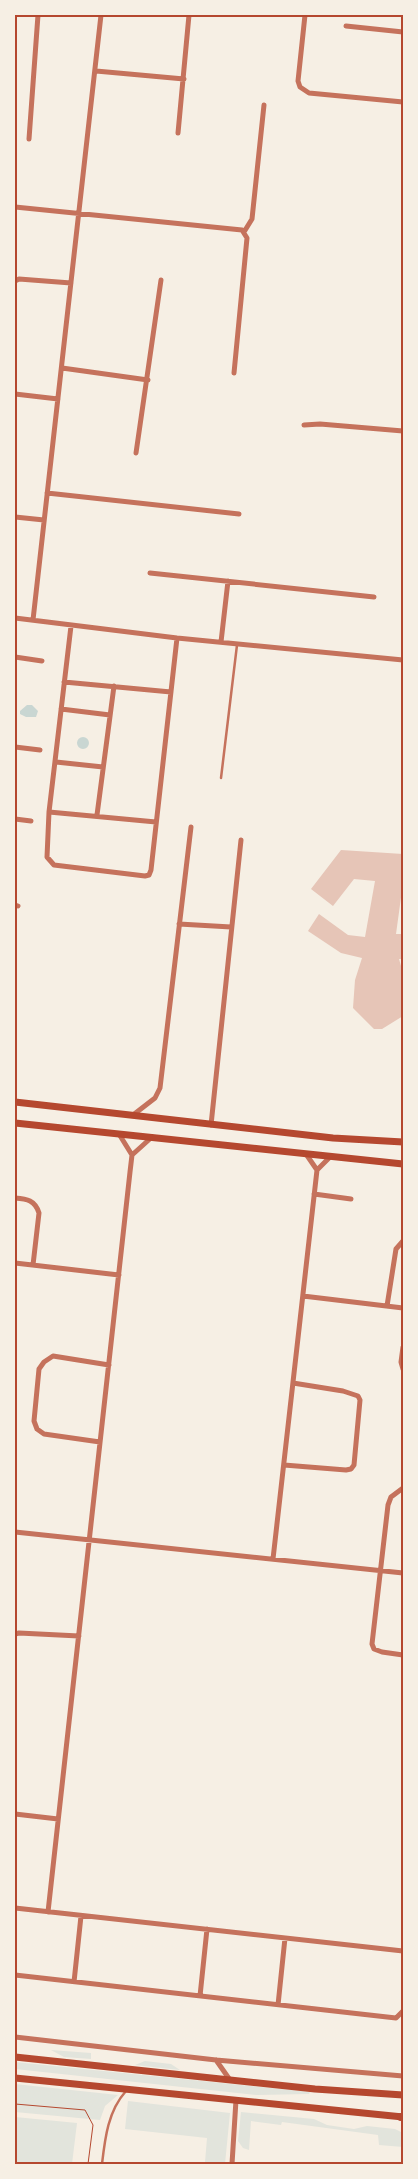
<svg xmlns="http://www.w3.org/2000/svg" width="418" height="2179" viewBox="0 0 418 2179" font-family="Literata,serif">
  <rect width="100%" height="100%" fill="#f6efe4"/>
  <path fill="#e2e4dc" d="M51,2050L91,2053V2059L64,2057Z
    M145,2061L171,2064L180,2070L135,2065Z
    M15,2062L310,2092L309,2094L257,2095L15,2069Z
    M15,2084L118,2095L105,2106L100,2120L15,2112Z
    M128,2101L230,2113L225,2164L205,2162L207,2138L125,2129Z
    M241,2112L314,2119L327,2125L354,2129L367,2126L395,2129L403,2133V2147L379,2145L378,2135L282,2122L281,2125L251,2121L249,2150L243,2148L238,2141Z
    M15,2117L77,2123L72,2164H15Z"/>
  <path fill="#c9d6d2" d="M27,705H32L38,711L36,717H26L20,714V711Z
    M77 743a6 6 0 1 1 12 0a6 6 0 1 1-12 0Z"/>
  <path fill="#e6c5b7" d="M341,850L403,854V883L396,934H403V959H399L403,973V1016L382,1029H374L353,1008L355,980L362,958L341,953L308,931L319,914L348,935L365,937L375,881L354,879L333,906L311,889Z"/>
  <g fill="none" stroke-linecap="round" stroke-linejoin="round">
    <path stroke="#b5482f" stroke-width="1" d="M15,2104L85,2110L93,2125L88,2164"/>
    <path stroke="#c5725c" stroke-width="2.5" d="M221,778L237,645
      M102,2164C105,2138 108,2111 126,2091"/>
    <path stroke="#c5725c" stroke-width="5" d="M305,15L298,81L300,87L309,93L403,102
      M346,26L403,32
      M96,71L184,79
      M178,133L189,15
      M29,139L38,15
      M15,207L242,230L247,238L234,373
      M244,232L252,219L264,105
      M15,281L19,279L71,283
      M62,368L148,380
      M15,394L58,399
      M304,425L320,424L403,431
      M136,453L161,280
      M47,493L239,514
      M15,517L44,520
      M150,573L374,597
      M15,618L177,638L403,660
      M33,620L101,15
      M71,626L49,812L47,857L54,865L145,876L149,875L151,870L177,638
      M221,642L228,581
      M15,657L42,661
      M64,682L171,692
      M61,709L110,715
      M15,747L40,750
      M56,762L103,767
      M49,812L156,822
      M97,815L114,686
      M15,819L31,821
      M15,905L18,906
      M179,924L231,927
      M133,1115L155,1098L160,1088L191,827
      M211,1125L241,840
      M306,1154L317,1170
      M132,1155L152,1137
      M314,1194L351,1199
      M15,1198C27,1199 35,1200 39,1213L33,1265
      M15,1263L119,1275
      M303,1296L403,1308
      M387,1306L396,1249L403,1241
      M403,1347L401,1362L403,1369
      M100,1442L44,1434L37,1429L34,1421L39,1369L44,1362L53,1356L109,1365
      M284,1465L346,1470L351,1469L354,1465L360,1400L358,1396L343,1391L293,1383
      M403,1488L391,1497L388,1505L372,1644L374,1649L382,1652L403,1655
      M15,1532L403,1573
      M273,1559L317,1170L330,1157
      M15,1634L19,1633L79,1636
      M15,1814L58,1819
      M15,1908L403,1951
      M48,1912L130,1172L132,1155L119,1134
      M15,1975L396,2018L403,2011
      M74,1982L81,1916
      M200,1996L207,1929
      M278,2005L285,1938
      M15,2037L216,2060L403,2076
      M216,2060L230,2080
      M232,2164L236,2100"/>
    <path stroke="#b5482f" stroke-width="7" d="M15,1102L333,1138L403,1142
      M15,1123L403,1164
      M15,2057L315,2089L403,2095
      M15,2078L403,2117"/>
    <path stroke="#b5482f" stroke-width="8" d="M401,2117H403"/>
  </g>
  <rect width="418" height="2179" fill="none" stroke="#f6efe4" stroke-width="32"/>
  <rect x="16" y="16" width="386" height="2147" fill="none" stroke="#b5482f" stroke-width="2"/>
</svg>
